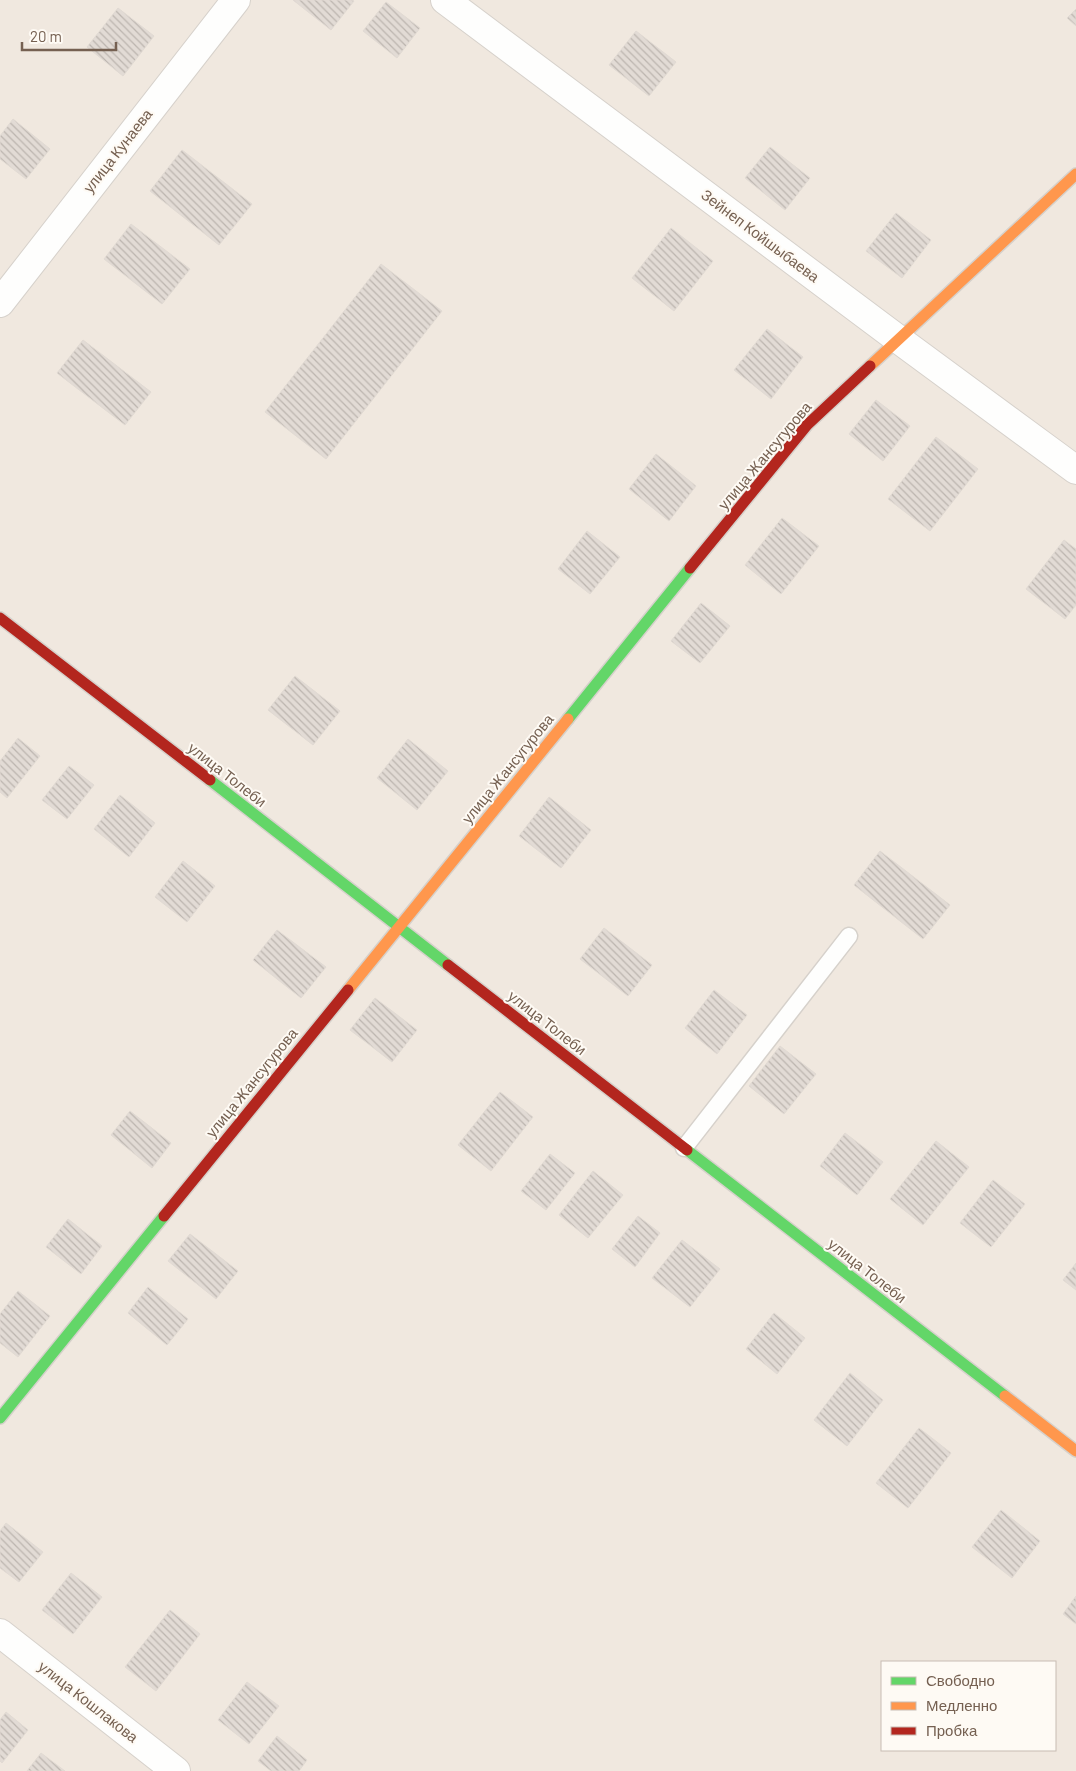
<svg xmlns="http://www.w3.org/2000/svg" width="1076" height="1771" viewBox="0 0 1076 1771" font-family="Barlow,sans-serif">
  <defs>
    <pattern id="building-back-hatch" width="6" height="6" patternUnits="userSpaceOnUse" patternTransform="scale(1.25)"><rect width="6" height="6" fill="#e2dbd5"/><path d="M-1 5l2 2M0 0l6 6M5-1l2 2" fill="none" stroke="#bcb5af"/></pattern>
  </defs>
  <rect width="100%" height="100%" fill="#f8f5f0"/>
  <path fill="#f0e8df" fill-rule="evenodd" d="M0,0H1076V1771H0ZM882,1662H1055V1750H882Z"/>
  <path fill="url(#building-back-hatch)" stroke="#e1dad3" d="M293,0H352L354,1L331,30Z
    M386,2L420,28L397,58L363,31Z
    M118,8L154,36L123,76L87,47Z
    M1076,9V26L1067,18Z
    M636,31L676,62L649,96L609,65Z
    M13,119L50,149L26,179L0,159V136Z
    M770,147L810,178L785,210L745,178Z
    M182,150L252,204L219,245L150,191Z
    M896,213L931,240L902,278L866,251Z
    M131,224L190,269L162,304L104,259Z
    M671,228L713,261L674,311L632,278Z
    M381,264L442,311L326,459L265,412Z
    M767,329L803,357L771,399L734,370Z
    M83,340L151,392L125,425L57,373Z
    M876,400L910,426L883,461L849,434Z
    M936,437L978,469L930,531L888,499Z
    M656,454L696,486L669,521L629,489Z
    M782,518L819,546L781,594L745,565Z
    M587,531L620,557L590,594L558,569Z
    M1064,540L1076,549V605L1065,619L1026,589Z
    M701,603L730,626L700,663L671,641Z
    M295,676L340,711L313,745L268,710Z
    M18,738L40,756L7,798L0,792V761Z
    M408,739L448,771L417,810L377,778Z
    M69,766L94,785L67,819L42,800Z
    M120,795L155,823L129,857L94,829Z
    M549,797L591,830L561,868L519,836Z
    M880,851L950,905L923,939L854,885Z
    M183,861L215,886L187,922L155,897Z
    M604,928L652,965L628,996L580,959Z
    M277,930L326,967L301,998L253,960Z
    M714,990L747,1015L717,1054L685,1028Z
    M375,998L417,1030L392,1062L350,1030Z
    M780,1046L816,1074L784,1114L749,1086Z
    M500,1092L533,1117L491,1171L458,1145Z
    M130,1111L171,1143L152,1168L111,1135Z
    M845,1133L883,1162L857,1195L820,1166Z
    M936,1141L969,1167L923,1225L890,1199Z
    M550,1154L575,1173L546,1210L521,1191Z
    M593,1171L623,1195L588,1238L559,1215Z
    M993,1180L1025,1204L991,1247L960,1223Z
    M638,1216L660,1233L635,1267L612,1249Z
    M68,1219L102,1246L81,1274L46,1247Z
    M190,1234L238,1271L216,1299L168,1261Z
    M682,1240L720,1269L690,1307L652,1278Z
    M1076,1263V1290L1063,1280Z
    M148,1287L188,1319L167,1345L128,1313Z
    M18,1291L50,1316L18,1357L0,1343V1314Z
    M774,1313L805,1338L777,1374L746,1349Z
    M850,1373L883,1400L847,1446L814,1420Z
    M919,1428L951,1453L908,1508L876,1483Z
    M1001,1510L1040,1541L1012,1578L972,1547Z
    M6,1523L43,1552L19,1582L0,1568V1531Z
    M71,1573L102,1597L73,1634L42,1610Z
    M1076,1596V1624L1063,1614Z
    M170,1610L200,1634L156,1691L125,1667Z
    M247,1682L279,1706L249,1744L218,1720Z
    M6,1712L28,1730L2,1763L0,1761V1720Z
    M277,1736L307,1760L299,1771H271L258,1761Z
    M41,1753L65,1771H27Z"/>
  <g fill="none" stroke-linecap="round" stroke-linejoin="round">
    <g stroke="#d6d1cb" stroke-width="19">
      <path id="lane" d="M684,1148L849,936"/>
    </g>
    <g stroke="#d6d1cb" stroke-width="30">
      <path id="street" d="M445,0L898,339L1076,470
        M0,303L236,0
        M0,1633L176,1771"/>
    </g>
    <g stroke="#d6d1cb" stroke-width="14">
      <path id="fast" d="M568,719L690,568
        M210,780L448,965
        M687,1150L1005,1396
        M0,1418L164,1216"/>
    </g>
    <g stroke="#d6d1cb" stroke-width="14">
      <path id="slow" d="M870,366L1076,174
        M348,990L568,719
        M1005,1396L1076,1451"/>
    </g>
    <g stroke="#d6d1cb" stroke-width="14">
      <path id="jam" d="M690,568L807,425L870,366
        M0,618L210,780
        M448,965L687,1150
        M164,1216L348,990"/>
    </g>
    <use href="#lane" stroke="#fefefd" stroke-width="16"/>
    <use href="#street" stroke="#fefefd" stroke-width="28"/>
    <use href="#fast" stroke="#63d668" stroke-width="11"/>
    <use href="#slow" stroke="#ff974d" stroke-width="11"/>
    <use href="#jam" stroke="#b3261e" stroke-width="11"/>
  </g>
  <g text-anchor="middle" stroke-width="4" stroke-linejoin="round" paint-order="stroke">
    <g font-size="15" fill="#756051" stroke="#fefaf4">
      <text transform="translate(118 151) rotate(-52)" y="5">улица Кунаева</text>
      <text transform="translate(760 236) rotate(37)" y="5">Зейнеп Койшыбаева</text>
      <text transform="translate(765 456) rotate(-50)" y="5">улица Жансугурова</text>
      <text transform="translate(508 769) rotate(-51)" y="5">улица Жансугурова</text>
      <text transform="translate(227 775) rotate(38)" y="5">улица Толеби</text>
      <text transform="translate(547 1023) rotate(38)" y="5">улица Толеби</text>
      <text transform="translate(252 1083) rotate(-51)" y="5">улица Жансугурова</text>
      <text transform="translate(867 1271) rotate(38)" y="5">улица Толеби</text>
      <text transform="translate(88 1702) rotate(38)" y="5">улица Кошлакова</text>
    </g>
  </g>
  <rect x="881" y="1661" width="175" height="90" fill="#fefaf4" stroke="#c7bcb3"/>
  <rect x="891" y="1677" width="25" height="8" fill="#63d668" stroke="#c7bcb3"/>
  <text x="926" y="1686" font-size="15" fill="#756051">Свободно</text>
  <rect x="891" y="1702" width="25" height="8" fill="#ff974d" stroke="#c7bcb3"/>
  <text x="926" y="1711" font-size="15" fill="#756051">Медленно</text>
  <rect x="891" y="1727" width="25" height="8" fill="#b3261e" stroke="#c7bcb3"/>
  <text x="926" y="1736" font-size="15" fill="#756051">Пробка</text>
  <path d="M22 42v8h94v-8" fill="none" stroke="#756051" stroke-width="2.5"/>
  <text x="30" y="42" font-size="15" fill="#756051" stroke="#fefaf4" stroke-width="4" paint-order="stroke">20 m</text>
</svg>
